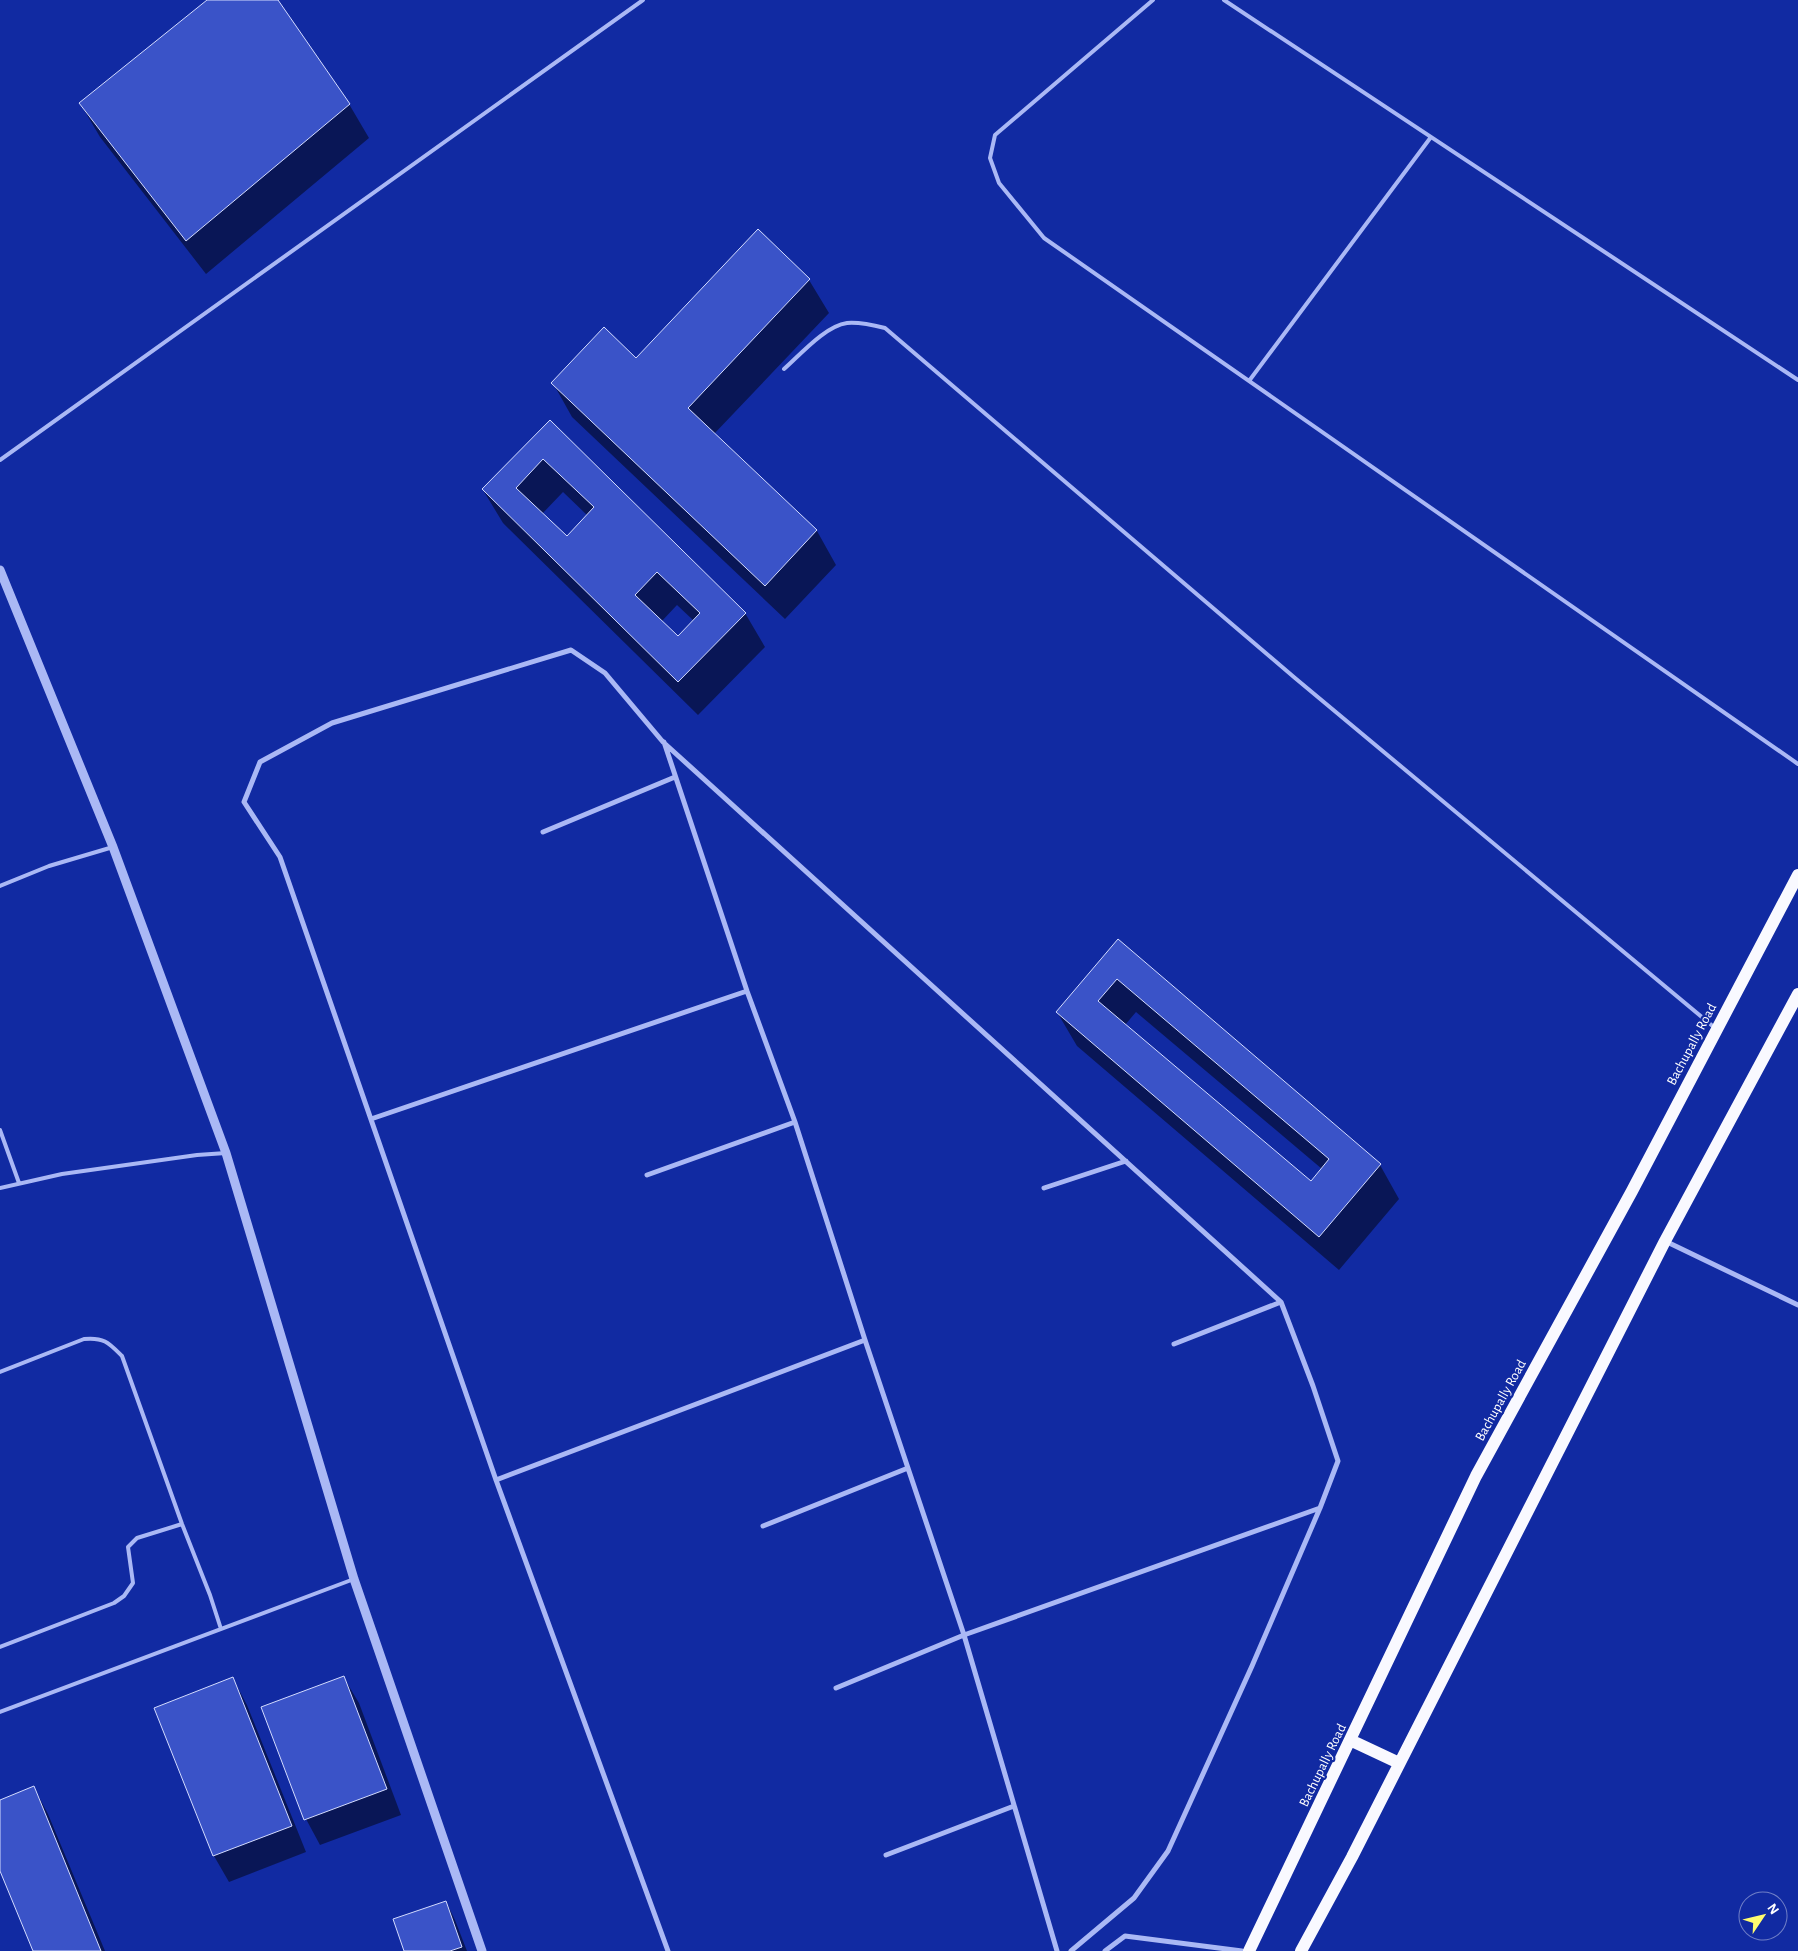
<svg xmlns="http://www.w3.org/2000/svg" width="1798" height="1951" viewBox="0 0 1798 1951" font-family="'Alegreya Sans',sans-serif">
  <rect width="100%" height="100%" fill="#112aa2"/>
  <path fill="#0007" fill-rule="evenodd" d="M209,0H276L349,104L369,138L206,274L100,137L80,103Z
    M809,280L829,313L714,434L817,531L836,565L785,619L572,417L553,383L636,359Z
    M550,421L745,613L765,647L698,715L503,523L483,490ZM563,492L588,516L567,538L542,514ZM677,605L694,621L678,638L661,622Z
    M1118,941L1380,1165L1399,1199L1339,1270L1077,1046L1057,1012ZM1136,1012L1322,1169L1311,1183L1125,1025Z
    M344,1678L359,1703L401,1815L320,1845L306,1819Z
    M233,1679L247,1705L306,1852L229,1882L214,1856L156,1709Z
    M34,1788L48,1814L105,1951H34L0,1868V1801Z
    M446,1902L455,1920L467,1951H405Z"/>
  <path fill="#3a53c8" stroke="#d3dbfe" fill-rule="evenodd" d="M207,0H278L350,104L186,241L79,103Z
    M758,229L810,279L688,408L817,530L765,586L551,383L604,327L636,358Z
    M550,420L746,613L678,682L482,489ZM543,459L594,507L567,536L516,488ZM657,572L700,613L678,636L635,595Z
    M1118,939L1381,1164L1319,1237L1056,1012ZM1117,979L1329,1159L1311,1181L1098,1001Z
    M344,1676L387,1789L304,1820L261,1707Z
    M233,1677L292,1826L213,1856L154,1708Z
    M34,1786L101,1951H33L0,1871V1800Z
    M446,1901L462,1947L450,1951H404L393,1919Z"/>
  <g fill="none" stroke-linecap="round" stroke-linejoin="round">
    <path stroke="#aab8f5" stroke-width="4" d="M1153,0L995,135L990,158L999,183L1044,238L1798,764
      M1224,0L1798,380
      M784,369C800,355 825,326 847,323C859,322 873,325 885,328L1295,678L1715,1028
      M1249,381L1431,137
      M0,460L643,0
      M0,886L49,866L113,847
      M0,1130L19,1183
      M0,1188L62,1174L197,1155L226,1153
      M0,1372L84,1339C104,1337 109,1343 122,1356L182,1524L210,1595L221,1629
      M0,1647L114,1603L124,1596L133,1583L128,1547L137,1538L182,1524
      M0,1712L354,1579"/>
    <path stroke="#aab8f5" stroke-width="5" d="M664,742L747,991L795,1122L865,1340L964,1635L1057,1951
      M543,832L675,777
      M371,1119L747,991
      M647,1175L795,1122
      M1044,1188L1126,1161
      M1665,1241L1798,1305
      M1174,1344L1281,1302
      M496,1480L865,1340
      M763,1526L908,1468
      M836,1688L964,1635L1320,1508
      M886,1855L1014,1806
      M668,1951L496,1480L280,857L244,802L260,762L332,723L571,650L605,673L663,742L1281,1302L1313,1386L1338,1461L1320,1508L1252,1666L1168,1851L1134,1898L1071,1951
      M1105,1951L1125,1936L1242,1951"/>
    <path stroke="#aab8f5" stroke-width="9" d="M0,570L113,847L226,1153L354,1579L482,1951"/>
    <path stroke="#f9f9ff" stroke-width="12" d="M1350,1740L1399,1763
      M1249,1951L1476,1476L1632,1191L1798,875
      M1301,1951L1352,1857L1665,1241L1798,994"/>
  </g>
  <g text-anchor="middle" stroke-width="4.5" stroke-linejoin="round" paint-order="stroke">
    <g font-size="14" fill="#fff" stroke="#112aa2">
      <text transform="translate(1691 1044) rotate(-62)" y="5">Bachupally Road</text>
      <text transform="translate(1500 1400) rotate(-61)" y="5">Bachupally Road</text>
      <text transform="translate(1322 1765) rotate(-64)" y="5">Bachupally Road</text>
    </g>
  </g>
  <g transform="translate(1763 1916) rotate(55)"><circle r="24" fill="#112aa2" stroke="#707fc7"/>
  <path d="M0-4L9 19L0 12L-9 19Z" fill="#fffb6f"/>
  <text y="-8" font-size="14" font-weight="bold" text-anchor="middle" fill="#ffffff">N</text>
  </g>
</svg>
